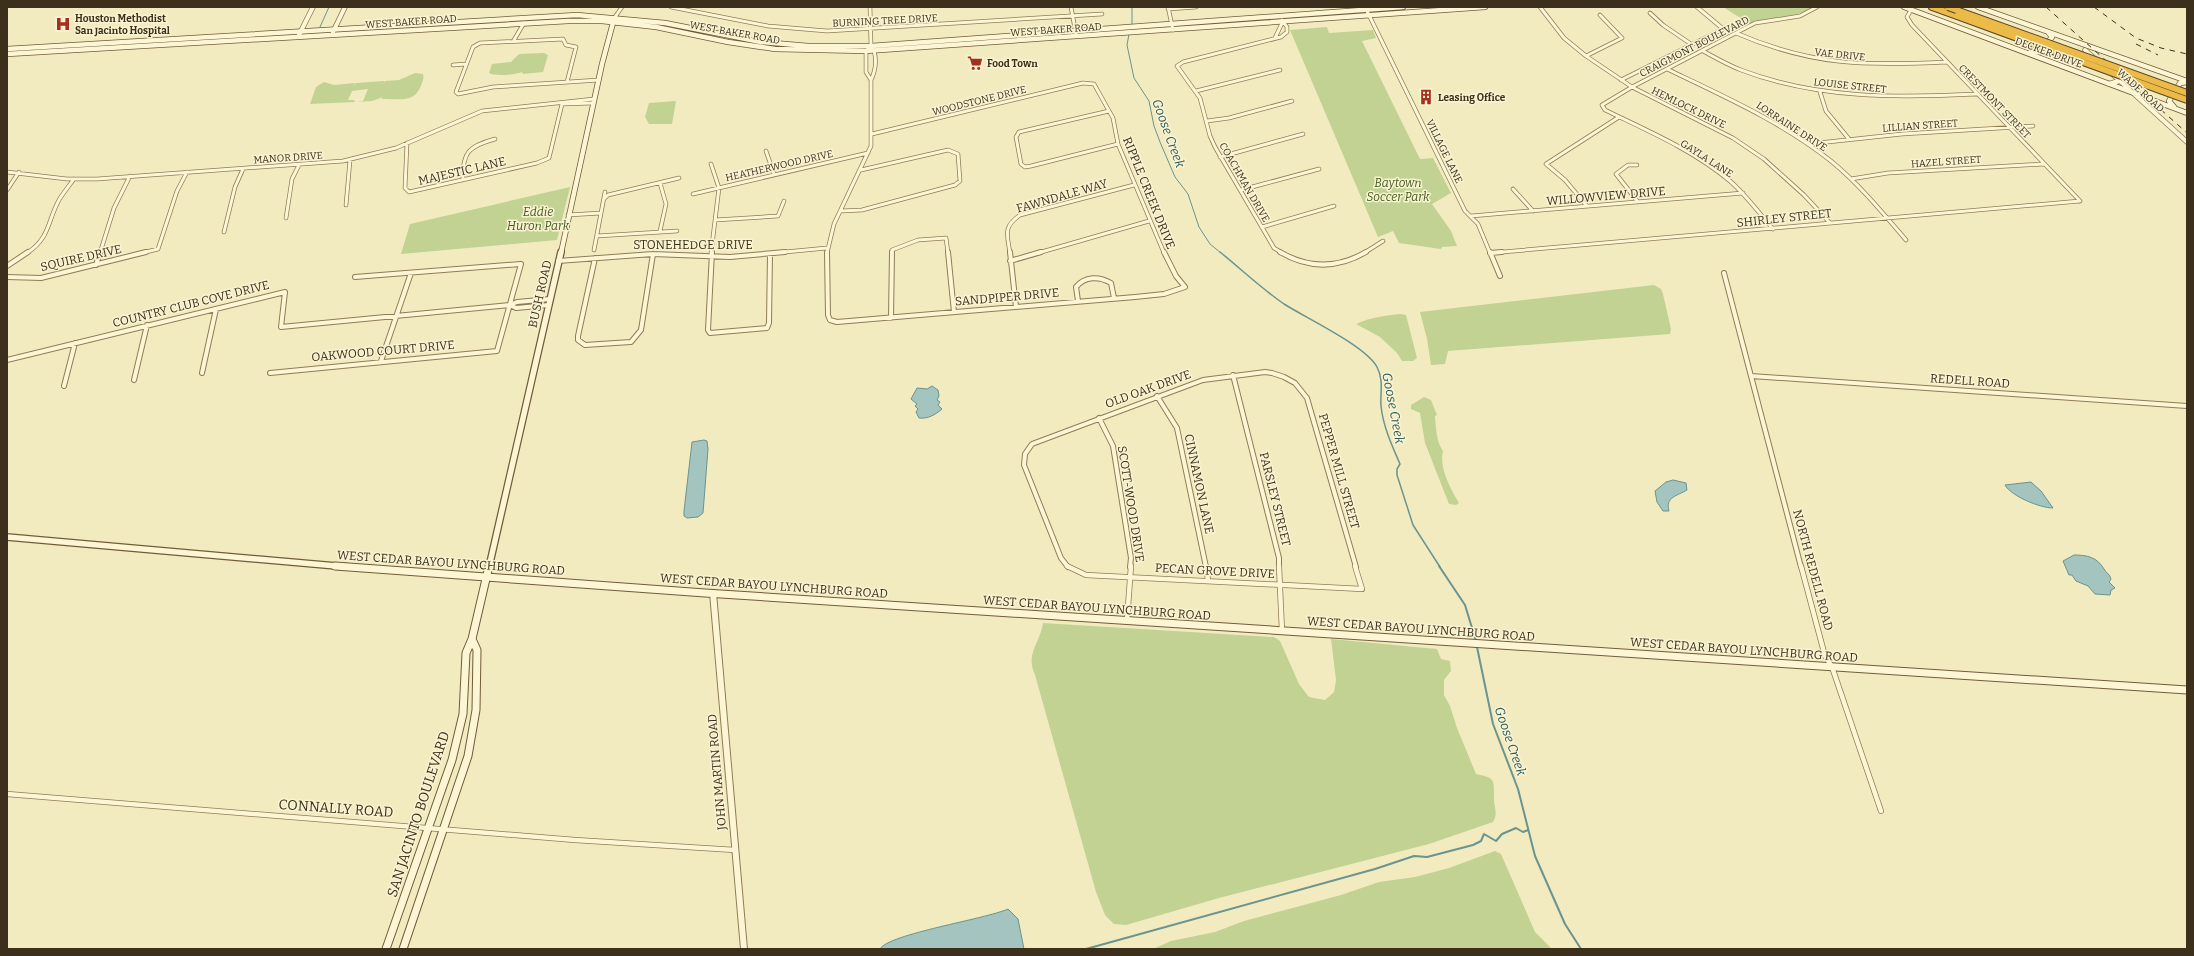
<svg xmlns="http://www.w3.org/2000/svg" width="2194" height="956" viewBox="0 0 2194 956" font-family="Bitter,serif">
  <rect width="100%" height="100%" fill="#f3ebc0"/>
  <path fill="#c2d293" d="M1723,7H1812C1801,18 1767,17 1750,24Z
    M1327,27L1329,33L1373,30L1376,38L1362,41L1420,159L1433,158L1451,193L1432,204L1451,231L1457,246L1442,247L1441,249L1399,243L1393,231L1378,237L1290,30Z
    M544,53L548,55L543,72L523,74L522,72C519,74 495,77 489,73L492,64L511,62L519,54Z
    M415,73L423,74C424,78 423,79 422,83C415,105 399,98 381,99L383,97L372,101L356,102L363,101L368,89L352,91L348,100H354L355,102L310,104L316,87L324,82L334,85L355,83L353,87L356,83L384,81V83L385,81L399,80Z
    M676,101L672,124H649L645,117L649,103Z
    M570,187L557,240L401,254L410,224Z
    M1654,285L1661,289L1663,294L1671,329L1670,334L1448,351L1445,364L1431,365L1427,339L1420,312Z
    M1401,314L1406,315L1417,358L1413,361H1402L1397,353L1380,337L1356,324C1368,318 1387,315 1401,314Z
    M1424,397L1431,400L1437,415L1435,416C1436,427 1436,442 1443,451C1439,468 1450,488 1459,503L1456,505L1449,504L1425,443L1420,413L1411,409V405Z
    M1043,623L1274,637L1280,641L1299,684L1309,697L1325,700L1334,692L1336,680L1331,639L1437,649L1441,659L1450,661L1451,671L1444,680V695L1450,706L1457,728L1476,774C1495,778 1494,779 1494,797C1493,807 1499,812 1493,822L1429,844L1219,898L1126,925L1114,924L1105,915L1096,892L1035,675C1025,653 1040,644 1043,623Z
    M1495,851L1501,854L1535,932L1552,949H1153L1171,941L1215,932L1244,921L1341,895L1379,882L1415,877L1449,868Z"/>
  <path fill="#a3c4bf" stroke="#69948f" d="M932,386L938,390L939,396L937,400L940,402L938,405L942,409C935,415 928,419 919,418L916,412L918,409L915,406L917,404L911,399L917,388L927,389Z
    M704,440L707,441L708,449L703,513L698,517L687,518L684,516V511L692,442Z
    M1673,480L1686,483L1687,490C1677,496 1665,497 1669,511H1663L1657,502L1655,491L1666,482Z
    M2031,482L2041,491L2053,508C2040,508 2011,496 2005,485Z
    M2074,555C2087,555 2097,557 2104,569C2106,573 2110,574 2111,579L2109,582L2115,588L2111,590L2110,595L2095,594L2088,586L2076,581L2072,575H2069L2063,561Z
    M1008,909L1018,919L1024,949H880C888,934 986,919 1008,909Z"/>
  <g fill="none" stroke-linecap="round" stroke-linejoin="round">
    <path stroke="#69948f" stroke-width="1" d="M1132,7V26
      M320,27L329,7
      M1129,34L1127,45L1134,78L1149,101L1154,126L1160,142L1175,177L1188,194L1199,227L1210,244L1221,253"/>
    <path stroke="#69948f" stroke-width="1.5" d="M1220,252C1241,269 1262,289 1284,304C1306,318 1366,346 1377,367C1384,380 1380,393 1381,406C1383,426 1392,446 1400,464L1397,469V475L1413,525L1440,567"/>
    <path stroke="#69948f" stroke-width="2" d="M1439,566L1465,605L1476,641
      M1477,647L1493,724L1518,789L1535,856L1565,924L1581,949
      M1086,949L1375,869L1414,856L1427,857L1473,845L1481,841L1484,834L1496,841L1502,834L1516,828L1523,832L1528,830"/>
    <g stroke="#8e7c56" stroke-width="4.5">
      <path id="minor-far2" d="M671,7L768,26L827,31L1102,14
        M1071,7L1076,34
        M1168,7L1173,30
        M1540,7L1564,38L1586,56L1632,87L1733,138L1764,159L1804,195L1830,223
        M1168,9L1196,7
        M1366,9L1465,211L1478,224L1490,253
        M1911,10L1907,17L1912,25L2080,201
        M1650,13L1663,25L1691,44
        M615,17L622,7
        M1736,33C1812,66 1866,66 1947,62
        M1275,38L1283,21
        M514,40L524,23
        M871,46L866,51V72L871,80
        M1703,51C1716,58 1728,65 1741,70C1817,99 1897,98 1977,94
        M1586,56L1622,38L1600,15
        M453,65L466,64
        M1667,69C1723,96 1782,122 1831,161C1859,184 1882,212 1906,240
        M1621,80L1721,30L1722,28L1697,7
        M567,82L576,47L566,45L563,39L480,43L473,47L456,92L458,94L493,87L599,80
        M1196,91L1280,70
        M1820,92L1826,111L1849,139
        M562,104L593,103
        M1109,111L1019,132L1016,137L1021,164L1025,167L1031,166L1118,144
        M1207,121L1229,118L1292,101
        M872,134L1083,83L1094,84L1113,118L1118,144L1164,253
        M407,143L405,188L409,192L537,163L549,158L562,104
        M1809,144L1902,134L2033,126
        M766,151L774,174
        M1220,157L1303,134
        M711,164L719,188L711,253
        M1637,165H1628L1616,174L1638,202
        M7,172L67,179H97L343,161L396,148L482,111L594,99
        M1851,179L1888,173L2044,164
        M463,180C462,152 469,146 495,139
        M660,183L666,204L660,231
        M1513,189L1533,211
        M7,190L19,172
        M1241,190L1319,169
        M693,194L868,153
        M604,199L608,195L679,178
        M346,205L350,160
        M1586,205L1565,180L1546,164L1619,117
        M841,211L862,210L955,185L960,181L958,154L948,150L861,170
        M568,215L601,213
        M1471,216L1743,193
        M286,218L292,179L299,165
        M715,220L778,216L784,201
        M1262,227L1334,206
        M1773,229C1759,213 1746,195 1730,181C1693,150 1648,131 1605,110L1602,105L1632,87L1755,23L1800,16L1817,7
        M224,232L235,187L243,169
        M597,236L677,231
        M594,250L605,192
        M27,253C50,238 47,222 59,200C63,193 69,186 74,179
        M100,253L114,208L130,176
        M142,253L158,249L177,191L187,172
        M774,253L827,248
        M827,253L834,224L871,146V80C876,70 878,55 871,46L870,7
        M892,253V250L918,240L946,238L948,253
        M1010,253C1007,234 1003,227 1020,215L1134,185
        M1038,253L1149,221
        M1282,253L1274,248L1215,147L1210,136L1200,98L1177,66L1183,62L1281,37L1287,32V27L1282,20
        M1364,253L1383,241
        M1491,253L2080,201"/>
    </g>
    <g stroke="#8e7c56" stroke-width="6">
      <path id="minor-far1" d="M712,252L708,330L710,333L767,328L769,323L770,254
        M827,252L828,315L830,320L837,322L1135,297L1164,294L1185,287L1176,276L1164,252
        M948,252L954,312
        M1010,252L1016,307
        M1280,252C1309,269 1337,269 1366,252
        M1490,252L1500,276
        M1490,253L1502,252
        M595,258L578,336V340L585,345L631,342L641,330L653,254
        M558,261L653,254L730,257L785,252
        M1010,261L1041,252
        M96,265L100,252
        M7,266L28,252
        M1724,273L1801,567
        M7,277L41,278L146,252
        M1078,301L1076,287C1085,276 1099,276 1111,283L1114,298
        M510,305L516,308L549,305
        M891,318L892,252
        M7,360L285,292L281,327L510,305L517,302L550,299
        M381,361L411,273
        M202,373L216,309
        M270,373L497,351L521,264L355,277
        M1233,375L1279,558V567
        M1751,376L2187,406
        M134,380L147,325
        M64,386L75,343
        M1157,396L1177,428L1206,567
        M1099,418L1113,446L1131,558L1130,567
        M1068,567L1061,558L1024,465L1025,454L1032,444L1203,380L1265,372L1272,373L1284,377L1295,383L1307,398L1356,567"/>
    </g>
    <g stroke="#8e7c56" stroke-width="6">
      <path id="minor" d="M1067,566L1086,575L1362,589L1355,566
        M1206,566L1208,580
        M1279,566L1282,631
        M1801,566L1825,656L1832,667L1881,811
        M1127,620L1131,566
        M7,794L575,840L735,850"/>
    </g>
    <g stroke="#8e7c56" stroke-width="5.5">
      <path id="tertiary-far1" d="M333,32L345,7
        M299,35L313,7
        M2085,50L2095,59
        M2110,72L2187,142"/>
    </g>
    <g stroke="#8e7c56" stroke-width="8">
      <path id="tertiary" d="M713,593L744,949"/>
    </g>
    <g stroke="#705c39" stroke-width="6">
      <path id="secondary-far2" d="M1904,7L2187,113
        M1978,7L2187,81
        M7,49L577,15L665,23L761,42L808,46H871L1403,7
        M2029,53L2040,52L2052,37L2048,32
        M7,54L568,21H602L656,27L728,42L775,49L866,51L1485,7
        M2109,84L2119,81
        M2174,107L2169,101L2180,83L2187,82
        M561,253L602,64L614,19"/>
    </g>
    <g stroke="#705c39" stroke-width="8">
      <path id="secondary-far1" d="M7,537L348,567
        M489,567L561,252"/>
    </g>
    <g stroke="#705c39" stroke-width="9">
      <path id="secondary" d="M335,566L705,593L2187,690
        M386,949L452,760L463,714L466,653L472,639L489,566
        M403,949L468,756L476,710L477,650L472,639"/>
    </g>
    <g stroke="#5b482b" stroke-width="8">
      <path id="motorway" d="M1932,7L1957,16"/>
    </g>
    <use href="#minor-far2" stroke="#fcf6d5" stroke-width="3"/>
    <use href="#minor-far1" stroke="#fcf6d5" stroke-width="4"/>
    <use href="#minor" stroke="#fcf6d5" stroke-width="4.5"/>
    <use href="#tertiary-far1" stroke="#fcf6d5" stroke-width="4"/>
    <use href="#tertiary" stroke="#fcf6d5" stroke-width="6"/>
    <use href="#secondary-far2" stroke="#fcf6d5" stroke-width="4.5"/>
    <use href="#secondary-far1" stroke="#fcf6d5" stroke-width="5.5"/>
    <use href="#secondary" stroke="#fcf6d5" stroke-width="7"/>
    <use href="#motorway" stroke="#ebba47" stroke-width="6"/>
    <path stroke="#3c301c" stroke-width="1" stroke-dasharray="5.5 5.5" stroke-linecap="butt" d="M2046,7L2187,133
      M2094,7L2136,38L2161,48L2187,54
      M2136,44L2158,55"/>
    <g stroke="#5b482b" stroke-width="8" stroke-linecap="butt">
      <path id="motorway-bridge" d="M1948,7L2187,93
        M1957,16L2187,100"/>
    </g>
    <use href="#motorway-bridge" stroke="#ebba47" stroke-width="6"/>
  </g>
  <defs>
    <g id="hospital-bare" transform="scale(1.2)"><path d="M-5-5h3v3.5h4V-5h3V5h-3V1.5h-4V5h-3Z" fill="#a4311f" stroke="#f9f3d1" stroke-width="2.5" paint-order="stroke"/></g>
    <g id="supermarket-bare" transform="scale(1.2)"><path d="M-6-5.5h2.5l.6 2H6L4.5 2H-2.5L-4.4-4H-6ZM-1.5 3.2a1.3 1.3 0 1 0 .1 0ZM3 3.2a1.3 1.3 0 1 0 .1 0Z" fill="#a4311f" stroke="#f9f3d1" stroke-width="2.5" paint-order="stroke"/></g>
    <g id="building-bare" transform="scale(1.2)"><path d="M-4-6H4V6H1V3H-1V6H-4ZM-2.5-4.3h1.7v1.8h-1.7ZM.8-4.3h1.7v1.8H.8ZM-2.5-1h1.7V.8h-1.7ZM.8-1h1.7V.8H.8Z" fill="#a4311f" stroke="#f9f3d1" stroke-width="2.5" paint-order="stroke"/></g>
  </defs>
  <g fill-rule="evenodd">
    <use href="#hospital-bare" x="63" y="24"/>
    <use href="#supermarket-bare" x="975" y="63"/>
    <use href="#building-bare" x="1426" y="97"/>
  </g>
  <g text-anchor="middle" stroke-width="3" stroke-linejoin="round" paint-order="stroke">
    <g font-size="10" font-weight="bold" fill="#3c301c" stroke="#f9f3d1" text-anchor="start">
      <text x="75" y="22">Houston Methodist<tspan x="75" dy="12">San Jacinto Hospital</tspan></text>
      <text x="987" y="67">Food Town</text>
      <text x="1438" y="101">Leasing Office</text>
    </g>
    <g font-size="10" fill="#3c301c" stroke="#f9f3d1">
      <text transform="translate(885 20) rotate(-3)" y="4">BURNING TREE DRIVE</text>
      <text transform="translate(411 21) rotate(-4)" y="4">WEST BAKER ROAD</text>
      <text transform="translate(1056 29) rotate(-4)" y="4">WEST BAKER ROAD</text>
      <text transform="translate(735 32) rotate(10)" y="4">WEST BAKER ROAD</text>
      <text transform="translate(1694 46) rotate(-27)" y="4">CRAIGMONT BOULEVARD</text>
      <text transform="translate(2049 52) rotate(20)" y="4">DECKER DRIVE</text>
      <text transform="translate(1840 54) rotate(6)" y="4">VAE DRIVE</text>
      <text transform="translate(1850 85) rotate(6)" y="4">LOUISE STREET</text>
      <text transform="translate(2141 90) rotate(42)" y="4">WADE ROAD</text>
      <text transform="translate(979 100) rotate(-14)" y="4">WOODSTONE DRIVE</text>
      <text transform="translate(1995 101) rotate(46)" y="4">CRESTMONT STREET</text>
      <text transform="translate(1689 107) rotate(26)" y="4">HEMLOCK DRIVE</text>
      <text transform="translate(1920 125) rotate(-4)" y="4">LILLIAN STREET</text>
      <text transform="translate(1792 126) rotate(33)" y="4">LORRAINE DRIVE</text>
      <text transform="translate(1445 151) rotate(64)" y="4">VILLAGE LANE</text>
      <text transform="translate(288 157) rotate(-4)" y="4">MANOR DRIVE</text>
      <text transform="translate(1707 158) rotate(33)" y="4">GAYLA LANE</text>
      <text transform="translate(1946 161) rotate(-4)" y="4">HAZEL STREET</text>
      <text transform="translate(779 165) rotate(-13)" y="4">HEATHERWOOD DRIVE</text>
      <text transform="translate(1245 182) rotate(60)" y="4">COACHMAN DRIVE</text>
    </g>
    <g font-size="12" fill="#3c301c" stroke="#f9f3d1">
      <text transform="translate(462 171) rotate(-13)" y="4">MAJESTIC LANE</text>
      <text transform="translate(1149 193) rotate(68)" y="4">RIPPLE CREEK DRIVE</text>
      <text transform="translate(1062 196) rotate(-16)" y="4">FAWNDALE WAY</text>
      <text transform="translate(1606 196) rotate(-5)" y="4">WILLOWVIEW DRIVE</text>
      <text transform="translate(1784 218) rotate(-6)" y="4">SHIRLEY STREET</text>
      <text x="693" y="249">STONEHEDGE DRIVE</text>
      <text transform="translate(81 258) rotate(-13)" y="4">SQUIRE DRIVE</text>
      <text transform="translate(540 294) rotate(-77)" y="4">BUSH ROAD</text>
      <text transform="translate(1007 297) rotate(-5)" y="4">SANDPIPER DRIVE</text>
      <text transform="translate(191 304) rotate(-14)" y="4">COUNTRY CLUB COVE DRIVE</text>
      <text transform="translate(383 351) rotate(-5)" y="4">OAKWOOD COURT DRIVE</text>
      <text transform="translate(1970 381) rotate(4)" y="4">REDELL ROAD</text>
      <text transform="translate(1148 389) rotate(-20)" y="4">OLD OAK DRIVE</text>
      <text transform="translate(1339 471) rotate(74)" y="4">PEPPER MILL STREET</text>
      <text transform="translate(1199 484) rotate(78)" y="4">CINNAMON LANE</text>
      <text transform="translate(1275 499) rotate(76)" y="4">PARSLEY STREET</text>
      <text transform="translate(1131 504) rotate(81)" y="4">SCOTT-WOOD DRIVE</text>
      <text transform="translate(451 563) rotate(4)" y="4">WEST CEDAR BAYOU LYNCHBURG ROAD</text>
      <text transform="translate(1813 570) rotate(75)" y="4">NORTH REDELL ROAD</text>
      <text transform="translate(1215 571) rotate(3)" y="4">PECAN GROVE DRIVE</text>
      <text transform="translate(774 586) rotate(4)" y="4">WEST CEDAR BAYOU LYNCHBURG ROAD</text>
      <text transform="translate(1097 608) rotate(4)" y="4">WEST CEDAR BAYOU LYNCHBURG ROAD</text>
      <text transform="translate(1421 629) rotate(4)" y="4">WEST CEDAR BAYOU LYNCHBURG ROAD</text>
      <text transform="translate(1744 650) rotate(4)" y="4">WEST CEDAR BAYOU LYNCHBURG ROAD</text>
      <text transform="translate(717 772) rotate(-95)" y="4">JOHN MARTIN ROAD</text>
    </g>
    <g font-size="12" font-style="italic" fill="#445b20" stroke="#f9f3d1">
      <text x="1398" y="187">Baytown<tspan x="1398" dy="14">Soccer Park</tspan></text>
      <text x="538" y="216">Eddie<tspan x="538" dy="14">Huron Park</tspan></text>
    </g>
    <g font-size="13" font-style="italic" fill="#29595d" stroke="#f9f3d1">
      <text transform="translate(1169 133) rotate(70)" y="5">Goose Creek</text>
      <text transform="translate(1394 408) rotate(79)" y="5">Goose Creek</text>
      <text transform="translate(1511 741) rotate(71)" y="5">Goose Creek</text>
    </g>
    <g font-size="14" fill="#3c301c" stroke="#f9f3d1">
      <text transform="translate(336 808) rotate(4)" y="5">CONNALLY ROAD</text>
      <text transform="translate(418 814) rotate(-72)" y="5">SAN JACINTO BOULEVARD</text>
    </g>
  </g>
  <rect width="2194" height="956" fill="none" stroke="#3c301c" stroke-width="16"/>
</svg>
